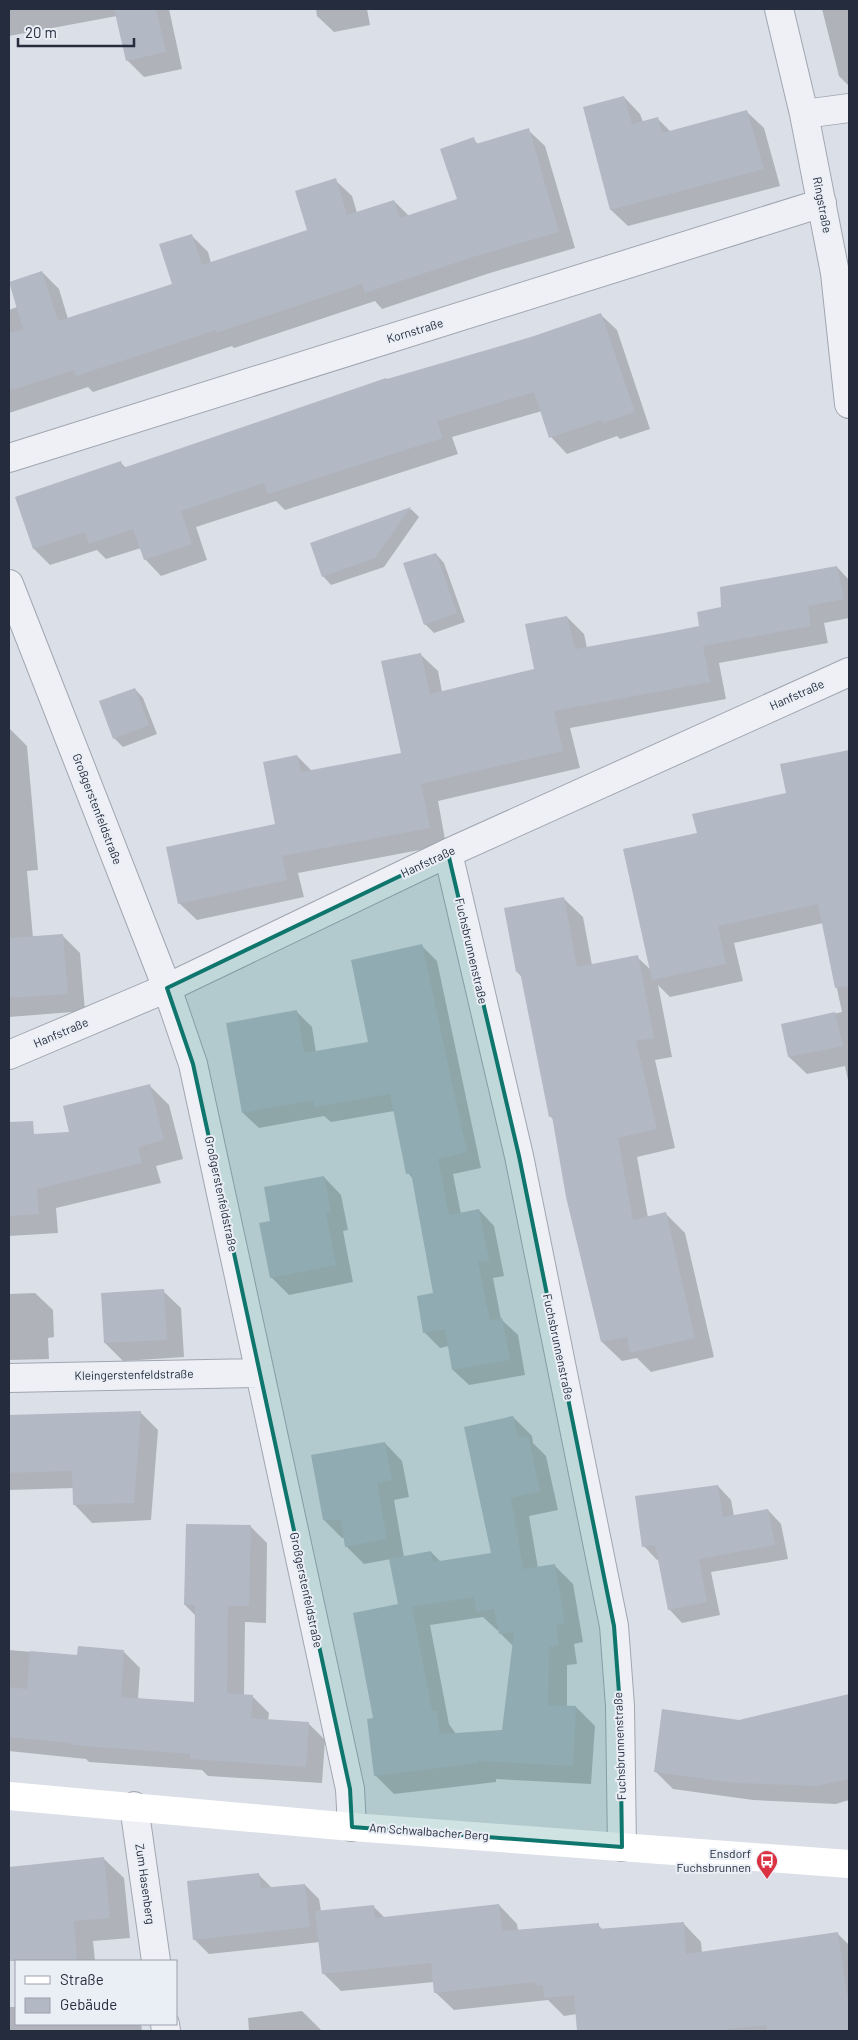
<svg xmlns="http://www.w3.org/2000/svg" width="858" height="2040" viewBox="0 0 858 2040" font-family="Barlow,sans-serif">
  <rect width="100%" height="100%" fill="#dbdfe7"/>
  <path fill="#0003" fill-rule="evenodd" d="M9,9H171H169L182,69L144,77L127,60L117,16L9,36Z
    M316,9H367L370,25L334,32L317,16Z
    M822,9H849V86L839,76Z
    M624,97L640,114L643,122L658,119L671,132L747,112L764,128L780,186L628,226L611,210L584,108Z
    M528,130L545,146L575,248L490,273L382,309L375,301L234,348L232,346L93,392L88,387L9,413V310L17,307L42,272L59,289L68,319L173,285L191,235L208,252L211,263L308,231L335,180L352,196L357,213L394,201L409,216L459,200L473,139L479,145Z
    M600,314L617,330L650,429L620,439L617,436L567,454L551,437L542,411L452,437L458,454L285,510L276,501L196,527L207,560L161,576L145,559L141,548L106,559L97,550L50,565L34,549L17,497L121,463L126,468L387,381L531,338Z
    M411,509L419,517L384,567L331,585L323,576L311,544Z
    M436,554L444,563L465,622L434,633L425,624Z
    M837,567L849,580V618L824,623L828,643L719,663L726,699L570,728L580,768L438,801L446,845L298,873L304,897L197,920L179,903L277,825L297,756L312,771L403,754L420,654L438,671L442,692L536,670L567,617L584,634L587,648L701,627L722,608Z
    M135,689L143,698L157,734L123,747L114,738Z
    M9,728L27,746L38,870L27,871L33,938L62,935L80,953L85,1011L9,1017Z
    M849,752V1085L845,1066L807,1074L789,1057L783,1025L842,1012L823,923L734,943L743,981L670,997L658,985L672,1057L655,1060L675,1148L637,1157L648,1218L666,1214L685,1233L714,1357L651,1372L637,1358L622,1361L602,1342L554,1120L550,1116L522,977L517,972L563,898L583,917L592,965L637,957L651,970L698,834L788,794L782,765Z
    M422,946L437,961L481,1168L453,1174L461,1214L479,1210L494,1226L504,1276L493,1278L501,1319L518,1335L525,1375L469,1385L453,1370L449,1346L440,1348L424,1332L435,1294L413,1179L408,1173L394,1111L331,1122L324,1116L259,1128L243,1113L296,1011L312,1027L316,1052L370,1043Z
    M150,1086L169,1105L183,1159L156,1166L161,1183L56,1208L58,1233L9,1236V1137L71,1133Z
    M324,1177L341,1195L348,1230L343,1231L353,1282L289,1295L271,1277L272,1222Z
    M163,1291L181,1308L184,1357L123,1361L105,1343Z
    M35,1293L53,1310L54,1337L48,1338L49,1359L9,1360V1294Z
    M140,1412L158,1430L151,1520L92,1523L75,1505L74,1488L9,1490V1435Z
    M513,1417L532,1436L533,1443L546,1456L558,1510L529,1516L538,1568L554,1565L573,1584L583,1642L574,1644L577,1664L567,1665V1707H576L595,1726L591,1784L496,1779V1782L394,1794L375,1775L374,1719L399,1605L391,1559L364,1564L346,1546L345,1538H342L324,1520L385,1443L402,1461L409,1497L394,1500L404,1557L431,1552L441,1562L493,1554ZM483,1617L497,1630H499L500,1633L514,1647L503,1731L456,1734L449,1724L430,1625Z
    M718,1486L731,1500L734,1516L768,1510L781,1524L788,1559L711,1572L720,1615L682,1623L669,1609L659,1559L657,1560L644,1546Z
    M250,1526L267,1543L266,1623L245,1622L244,1696H252L269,1713L268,1720L308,1723L325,1740L322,1783L208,1776L202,1770L89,1762L86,1759L9,1751V1650L78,1656L123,1651L140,1668L138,1699L195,1703L196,1616L185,1605Z
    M849,1696V1800L836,1804L753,1800L673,1789L655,1771L739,1721Z
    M103,1858L124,1878L130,1938L93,1941L95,1961H28L26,1949L9,1951V1868Z
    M259,1875L272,1888L305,1885L319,1899L321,1911L374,1907L385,1918L499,1905L517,1924L518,1931L598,1925L603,1930L683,1923L701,1942L702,1953L838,1934L849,1945V2031H579L577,2014L564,2016L548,2000L454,2010L435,1992L434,1982L341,1991L323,1973L320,1942L209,1954L194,1939Z
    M9,2007H16V2024H141L142,2031H9Z
    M302,2011L322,2031H249L248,2018Z"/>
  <path fill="#b2b8c4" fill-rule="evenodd" d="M114,9H156L166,52L126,61Z
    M624,96L632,124L658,117L662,133L747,110L764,169L610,210L583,107Z
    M529,128L559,232L473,257L365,293L362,284L216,333V330L76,376L74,370L9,391V333L23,329L9,282L42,271L58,321L172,284L159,244L192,234L202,265L307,230L295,191L336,178L347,215L394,200L400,218L457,199L440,149L474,137L476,144Z
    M601,313L635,412L603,423L602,420L549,438L534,392L437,421L443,438L268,494L264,483L181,511L192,544L144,560L133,529L89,544L85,532L33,549L15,497L121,461L123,468L386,378L387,379L531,337Z
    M411,507L375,558L322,577L310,543Z
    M436,553L457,613L424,625L403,563Z
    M837,566L844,599L808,606L811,626L703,646L710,682L554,711L563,751L421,784L430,828L282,856L287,880L178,904L166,847L275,824L263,762L297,755L301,772L401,753L381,661L421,653L430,694L534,669L525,624L567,616L575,649L664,633L699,626L697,612L721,607L720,587Z
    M135,688L149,725L113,739L99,701Z
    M849,750V986L835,988L818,904L718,926L726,964L652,980L623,849L697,833L692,814L786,793L780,764Z
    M564,897L577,967L638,955L654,1038L636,1041L657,1129L618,1138L633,1220L666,1212L695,1338L630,1353L627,1337L601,1342L566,1197L552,1116L549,1117L520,972H516L504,908Z
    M63,934L68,994L9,998V938Z
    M422,944L467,1152L438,1159L449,1215L479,1209L489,1260L478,1262L490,1321L502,1318L510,1360L452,1370L445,1329L423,1333L417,1296L433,1293L411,1173L406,1174L390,1094L314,1107L313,1100L242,1113L226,1023L297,1010L304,1053L368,1042L351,960Z
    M835,1012L843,1046L788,1057L781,1024Z
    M150,1084L164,1140L138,1147L142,1163L37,1189L39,1214L9,1216V1122L33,1121L34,1134L69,1132L63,1106Z
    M324,1176L331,1212L326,1214L336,1265L270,1278L259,1223L270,1221L264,1187Z
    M164,1289L167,1340L104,1343L101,1293Z
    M141,1411L134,1503L73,1505L72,1471L9,1473V1415Z
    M513,1416L518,1438L528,1436L540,1491L511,1498L523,1569L555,1564L565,1623L556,1625L559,1645L549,1647L548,1705L576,1706L573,1766L478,1761V1763L374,1776L367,1719L373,1718L353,1613L398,1604L389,1559L431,1551L433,1562L491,1553L464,1427ZM474,1597L477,1612L494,1609L499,1634L514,1632L502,1730L440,1734L437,1711H432L412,1607Z
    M385,1442L392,1480L377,1483L387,1539L345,1547L341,1520H323L311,1455Z
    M718,1485L723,1517L768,1509L775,1545L699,1559L707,1602L668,1610L655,1545L642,1547L635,1496Z
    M186,1524L251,1525L249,1606H228L227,1693L253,1695L251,1718L309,1722L306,1767L190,1759V1754L71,1745V1743L9,1737V1687L27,1689L30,1651L77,1655L78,1646L124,1650L121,1697L194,1702L195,1605H184Z
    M849,1694V1779L816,1786L734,1783L654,1772L662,1709L739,1720Z
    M104,1857L110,1918L74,1921L77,1961H9V1867Z
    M259,1873L261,1888L305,1884L310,1927L193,1940L187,1881Z
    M499,1904L502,1931L599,1923V1929L684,1922L686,1954L838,1932L849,2008V2031H767L766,2025L713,2031H577L574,1995L544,1998L543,1985L536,1986L535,1982L434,1993L431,1963L322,1974L315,1911L374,1905L375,1918Z"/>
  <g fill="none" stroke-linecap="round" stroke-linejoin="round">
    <g stroke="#a0a6b1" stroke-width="30">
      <path id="minor" d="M779,9L804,114L835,273L849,404
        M804,114L849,108
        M9,458L822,203
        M9,584L167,988L193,1064L350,1789L352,1827
        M448,853L519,1156L614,1626L620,1706L622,1847
        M9,1055L167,988L448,853L849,672
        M9,1378L259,1373
        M134,1806L156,1961
        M165,2024L166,2031"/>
    </g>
    <use href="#minor" stroke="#eef0f5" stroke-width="28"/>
    <path stroke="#fff" stroke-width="28" d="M9,1796L352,1827L849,1864"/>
  </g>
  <path fill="#0f766e" fill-opacity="0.2" stroke="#0f766e" stroke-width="4" stroke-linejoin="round" d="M448,853L519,1156L614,1626L620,1706L622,1847L352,1827L350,1789L193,1064L167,988Z"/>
  <defs>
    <g id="bus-pin" transform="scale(1.125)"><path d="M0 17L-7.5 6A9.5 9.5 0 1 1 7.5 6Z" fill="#da3242" stroke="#eaeef5"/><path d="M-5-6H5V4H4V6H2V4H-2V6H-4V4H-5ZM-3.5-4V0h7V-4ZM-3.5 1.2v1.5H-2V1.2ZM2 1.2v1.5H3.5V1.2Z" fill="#fff"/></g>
  </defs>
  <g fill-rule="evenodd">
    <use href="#bus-pin" x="767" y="1861"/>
  </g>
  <g text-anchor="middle" stroke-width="4" stroke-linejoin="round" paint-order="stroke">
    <g font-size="12" fill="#242c3e" stroke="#eaeef5">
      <text transform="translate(822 205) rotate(79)" y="4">Ringstraße</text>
      <text transform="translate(415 331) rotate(-17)" y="4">Kornstraße</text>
      <text transform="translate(797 695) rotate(-24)" y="4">Hanfstraße</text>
      <text transform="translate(97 809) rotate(69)" y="4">Großgerstenfeldstraße</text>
      <text transform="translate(428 862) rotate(-25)" y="4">Hanfstraße</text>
      <text transform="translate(471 951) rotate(77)" y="4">Fuchsbrunnenstraße</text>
      <text transform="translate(61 1033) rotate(-23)" y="4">Hanfstraße</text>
      <text transform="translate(221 1194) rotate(78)" y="4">Großgerstenfeldstraße</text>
      <text transform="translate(558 1347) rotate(78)" y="4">Fuchsbrunnenstraße</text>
      <text transform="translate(134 1375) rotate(-1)" y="4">Kleingerstenfeldstraße</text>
      <text transform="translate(306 1590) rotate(78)" y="4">Großgerstenfeldstraße</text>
      <text transform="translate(620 1746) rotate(-92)" y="4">Fuchsbrunnenstraße</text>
      <text transform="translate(429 1832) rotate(4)" y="4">Am Schwalbacher Berg</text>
      <text transform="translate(145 1884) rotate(82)" y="4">Zum Hasenberg</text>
    </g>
    <g font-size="12" fill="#242c3e" stroke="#eaeef5" text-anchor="end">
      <text x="751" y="1858">Ensdorf<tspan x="751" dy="14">Fuchsbrunnen</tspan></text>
    </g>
  </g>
  <rect width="858" height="2040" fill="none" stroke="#242c3e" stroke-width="20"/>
  <rect x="15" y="1960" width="162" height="65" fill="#eaeef5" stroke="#9ba0ac"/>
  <rect x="25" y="1976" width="25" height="8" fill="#ffffff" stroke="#9ba0ac"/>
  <text x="60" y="1985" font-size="15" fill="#242c3e">Straße</text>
  <rect x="25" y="1998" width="25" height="15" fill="#b2b8c4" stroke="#9ba0ac"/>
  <text x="60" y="2010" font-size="15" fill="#242c3e">Gebäude</text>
  <path d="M18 38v8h116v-8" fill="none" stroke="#242c3e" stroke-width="2.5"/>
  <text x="25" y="38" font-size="15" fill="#242c3e" stroke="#eaeef5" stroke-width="4" paint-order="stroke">20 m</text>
</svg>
